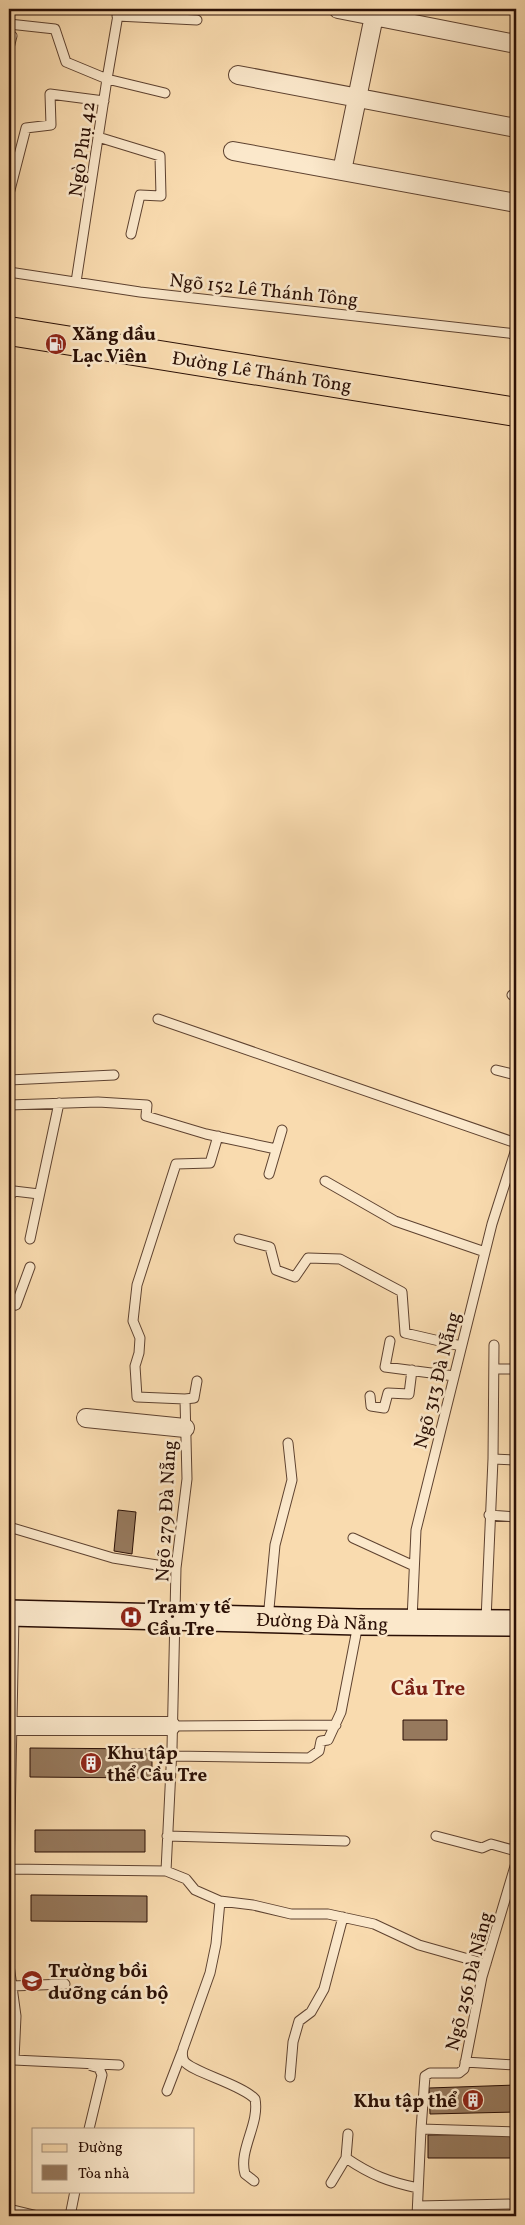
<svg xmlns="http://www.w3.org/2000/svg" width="525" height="2225" viewBox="0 0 525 2225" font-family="Vollkorn,serif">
  <rect width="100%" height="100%" fill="#f9dbaf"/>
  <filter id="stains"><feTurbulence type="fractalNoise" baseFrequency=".004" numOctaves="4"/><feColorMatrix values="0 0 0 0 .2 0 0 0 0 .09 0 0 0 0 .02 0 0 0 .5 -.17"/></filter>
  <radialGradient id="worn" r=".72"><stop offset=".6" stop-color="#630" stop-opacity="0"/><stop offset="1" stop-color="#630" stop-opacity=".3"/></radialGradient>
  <path fill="#96795d" stroke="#2a0f05" d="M118,1510L136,1512L132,1554L114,1551Z
    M403,1720H447V1740H403Z
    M30,1748L152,1749V1778L30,1777Z
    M35,1830H145V1852H35Z
    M31,1895L147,1896V1922L31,1921Z
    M516,2085V2112L430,2114L429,2088Z
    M516,2134V2158H428V2135Z"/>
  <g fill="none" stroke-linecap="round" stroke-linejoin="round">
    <g stroke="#5e4230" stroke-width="11">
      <path id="service" d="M117,16L197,20
        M9,24L55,29L66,62L107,79L119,9
        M9,35L12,36L9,48
        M98,137L160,156L161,196L140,195L131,234
        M9,194L26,128L51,125L50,94L104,101
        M9,272L140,292L516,334
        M76,282L107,79L165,93
        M512,995L516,996
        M158,1019L516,1143
        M496,1070L516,1075
        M9,1080L114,1075
        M9,1105L98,1102L147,1105L146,1116L206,1134L276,1149
        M269,1174L282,1130
        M325,1181L395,1221L485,1252
        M9,1197L14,1191L39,1194
        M30,1239L59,1103
        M239,1239L270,1247L276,1270L295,1277L308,1258L340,1259L402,1292L405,1333L461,1346
        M9,1306L16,1305L30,1267
        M390,1341L385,1367L454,1376
        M494,1369H516
        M370,1396L371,1406L384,1408L388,1393L409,1394L412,1370
        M185,1399L194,1398L197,1381
        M493,1459L516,1460
        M489,1515L516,1517
        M9,1527L113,1558L176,1568
        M353,1538L414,1566
        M268,1619L275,1545L292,1480L288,1443
        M412,1620L416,1530L492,1224L516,1149
        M486,1620L493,1459L494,1345
        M171,1726L336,1725
        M172,1756L309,1758L319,1751L321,1741L328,1740L341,1712L358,1624
        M167,1836L345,1841
        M436,1836L482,1848L491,1844L516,1851
        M516,1863L482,1977L464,2069L459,2073H430L425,2076L421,2129L516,2132
        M9,1869L166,1871L186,1879L195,1890L220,1901L216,1944L210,1973L183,2049C182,2053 182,2057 184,2061C191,2072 241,2084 255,2099C260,2124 238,2150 245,2174L254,2181
        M166,1871L172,1748L176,1568L187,1479L185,1399L137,1397L135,1366L139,1353L140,1338L133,1321L137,1285L176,1164L210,1163L218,1136
        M9,1876L14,1616
        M220,1901L253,1905L291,1914H328L374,1924L419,1945L486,1964
        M9,1965L16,2016L14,2060L119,2065
        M12,1986L65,1984
        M465,2062L516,2065
        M290,2077L293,2042L299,2021L311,2012L324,1989L343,1917
        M167,2091L182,2052
        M89,2129L102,2075L99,2068L92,2066
        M346,2158C371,2175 389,2182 418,2188
        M331,2183L346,2158L348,2134
        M418,2206L516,2204
        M9,2209L38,2216
        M70,2216L75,2191
        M417,2216L421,2129"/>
    </g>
    <g stroke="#5e4230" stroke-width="20">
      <path id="minor" d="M338,9L516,44
        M238,75L516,128
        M233,151L516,203
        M342,171L374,16
        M86,1418L185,1428
        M9,1726H171"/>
    </g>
    <g stroke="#2a0f05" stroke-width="28">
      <path id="secondary" d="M9,1613L358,1622L516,1623"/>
    </g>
    <g stroke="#2a0f05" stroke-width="30">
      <path id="primary" d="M9,331L516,412"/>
    </g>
    <use href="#service" stroke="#fbe8cb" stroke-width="9"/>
    <use href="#minor" stroke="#fbe8cb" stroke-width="18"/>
    <use href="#secondary" stroke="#fbe8cb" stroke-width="25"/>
    <use href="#primary" stroke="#f9dbaf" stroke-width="28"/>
  </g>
  <defs>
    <g id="fuel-disc" transform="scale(1.125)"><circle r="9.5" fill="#8f2418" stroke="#fbe8cb"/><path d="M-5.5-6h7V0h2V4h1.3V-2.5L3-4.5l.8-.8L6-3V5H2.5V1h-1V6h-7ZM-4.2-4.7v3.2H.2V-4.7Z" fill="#fff"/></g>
    <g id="hospital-disc" transform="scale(1.125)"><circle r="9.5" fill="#8f2418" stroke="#fbe8cb"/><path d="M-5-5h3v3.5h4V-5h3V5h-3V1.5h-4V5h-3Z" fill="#fff"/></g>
    <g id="building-disc" transform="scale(1.125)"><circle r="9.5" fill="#8f2418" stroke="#fbe8cb"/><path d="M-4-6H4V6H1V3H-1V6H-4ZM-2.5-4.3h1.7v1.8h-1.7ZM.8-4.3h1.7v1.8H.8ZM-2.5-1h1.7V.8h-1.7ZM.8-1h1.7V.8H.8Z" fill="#fff"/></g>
    <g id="university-disc" transform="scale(1.125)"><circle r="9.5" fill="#8f2418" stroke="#fbe8cb"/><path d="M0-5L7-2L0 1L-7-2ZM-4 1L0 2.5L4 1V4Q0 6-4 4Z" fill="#fff"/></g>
  </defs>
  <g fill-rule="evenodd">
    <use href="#fuel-disc" x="56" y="344"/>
    <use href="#hospital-disc" x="131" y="1617"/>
    <use href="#building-disc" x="91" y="1763"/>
    <use href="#university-disc" x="32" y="1981"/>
    <use href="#building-disc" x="473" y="2100"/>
  </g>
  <g text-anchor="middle" stroke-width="5" stroke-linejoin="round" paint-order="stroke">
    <g font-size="19" fill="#2a0f05" stroke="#fbe8cb">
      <text transform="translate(81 149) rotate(-82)" y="7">Ngò Phụ 42</text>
      <text transform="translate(264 289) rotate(6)" y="7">Ngõ 152 Lê Thánh Tông</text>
      <text transform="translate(262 371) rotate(9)" y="7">Đường Lê Thánh Tông</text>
      <text transform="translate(436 1380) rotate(-76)" y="7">Ngõ 313 Đà Nẵng</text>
      <text transform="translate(165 1511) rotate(-87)" y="7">Ngõ 279 Đà Nẵng</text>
      <text transform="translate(322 1621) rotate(2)" y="7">Đường Đà Nẵng</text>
      <text transform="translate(468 1981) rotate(-76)" y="7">Ngõ 256 Đà Nẵng</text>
    </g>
    <g font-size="19" font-weight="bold" fill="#2a0f05" stroke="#fbe8cb" text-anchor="start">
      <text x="72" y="340">Xăng dầu<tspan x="72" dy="22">Lạc Viên</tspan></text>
      <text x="147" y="1613">Trạm y tế<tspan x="147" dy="22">Cầu Tre</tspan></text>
      <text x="107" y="1759">Khu tập<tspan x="107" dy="22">thể Cầu Tre</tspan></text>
      <text x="48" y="1977">Trường bồi<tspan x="48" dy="22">dưỡng cán bộ</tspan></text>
      <text x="457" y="2107" text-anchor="end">Khu tập thể</text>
    </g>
    <g font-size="21" font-weight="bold" fill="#7a1f14" stroke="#fbe8cb">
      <text x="428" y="1695">Cầu Tre</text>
    </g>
  </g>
  <rect width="525" height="2225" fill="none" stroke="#f9dbaf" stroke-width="30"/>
  <rect x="10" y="10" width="505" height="2205" fill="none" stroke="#2a0f05" stroke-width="2.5"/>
  <rect x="15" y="15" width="495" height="2195" fill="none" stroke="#2a0f05"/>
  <rect x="32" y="2128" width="162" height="65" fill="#fbe8cb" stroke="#a7917c"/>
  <rect x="42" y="2144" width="25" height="8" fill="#f9dbaf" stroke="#a7917c"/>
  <text x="78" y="2152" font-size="15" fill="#2a0f05">Đường</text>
  <rect x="42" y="2165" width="25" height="15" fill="#96795d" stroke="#a7917c"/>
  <text x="78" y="2178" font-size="15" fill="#2a0f05">Tòa nhà</text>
  <rect width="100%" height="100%" filter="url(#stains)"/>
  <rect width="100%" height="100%" fill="url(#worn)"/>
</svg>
